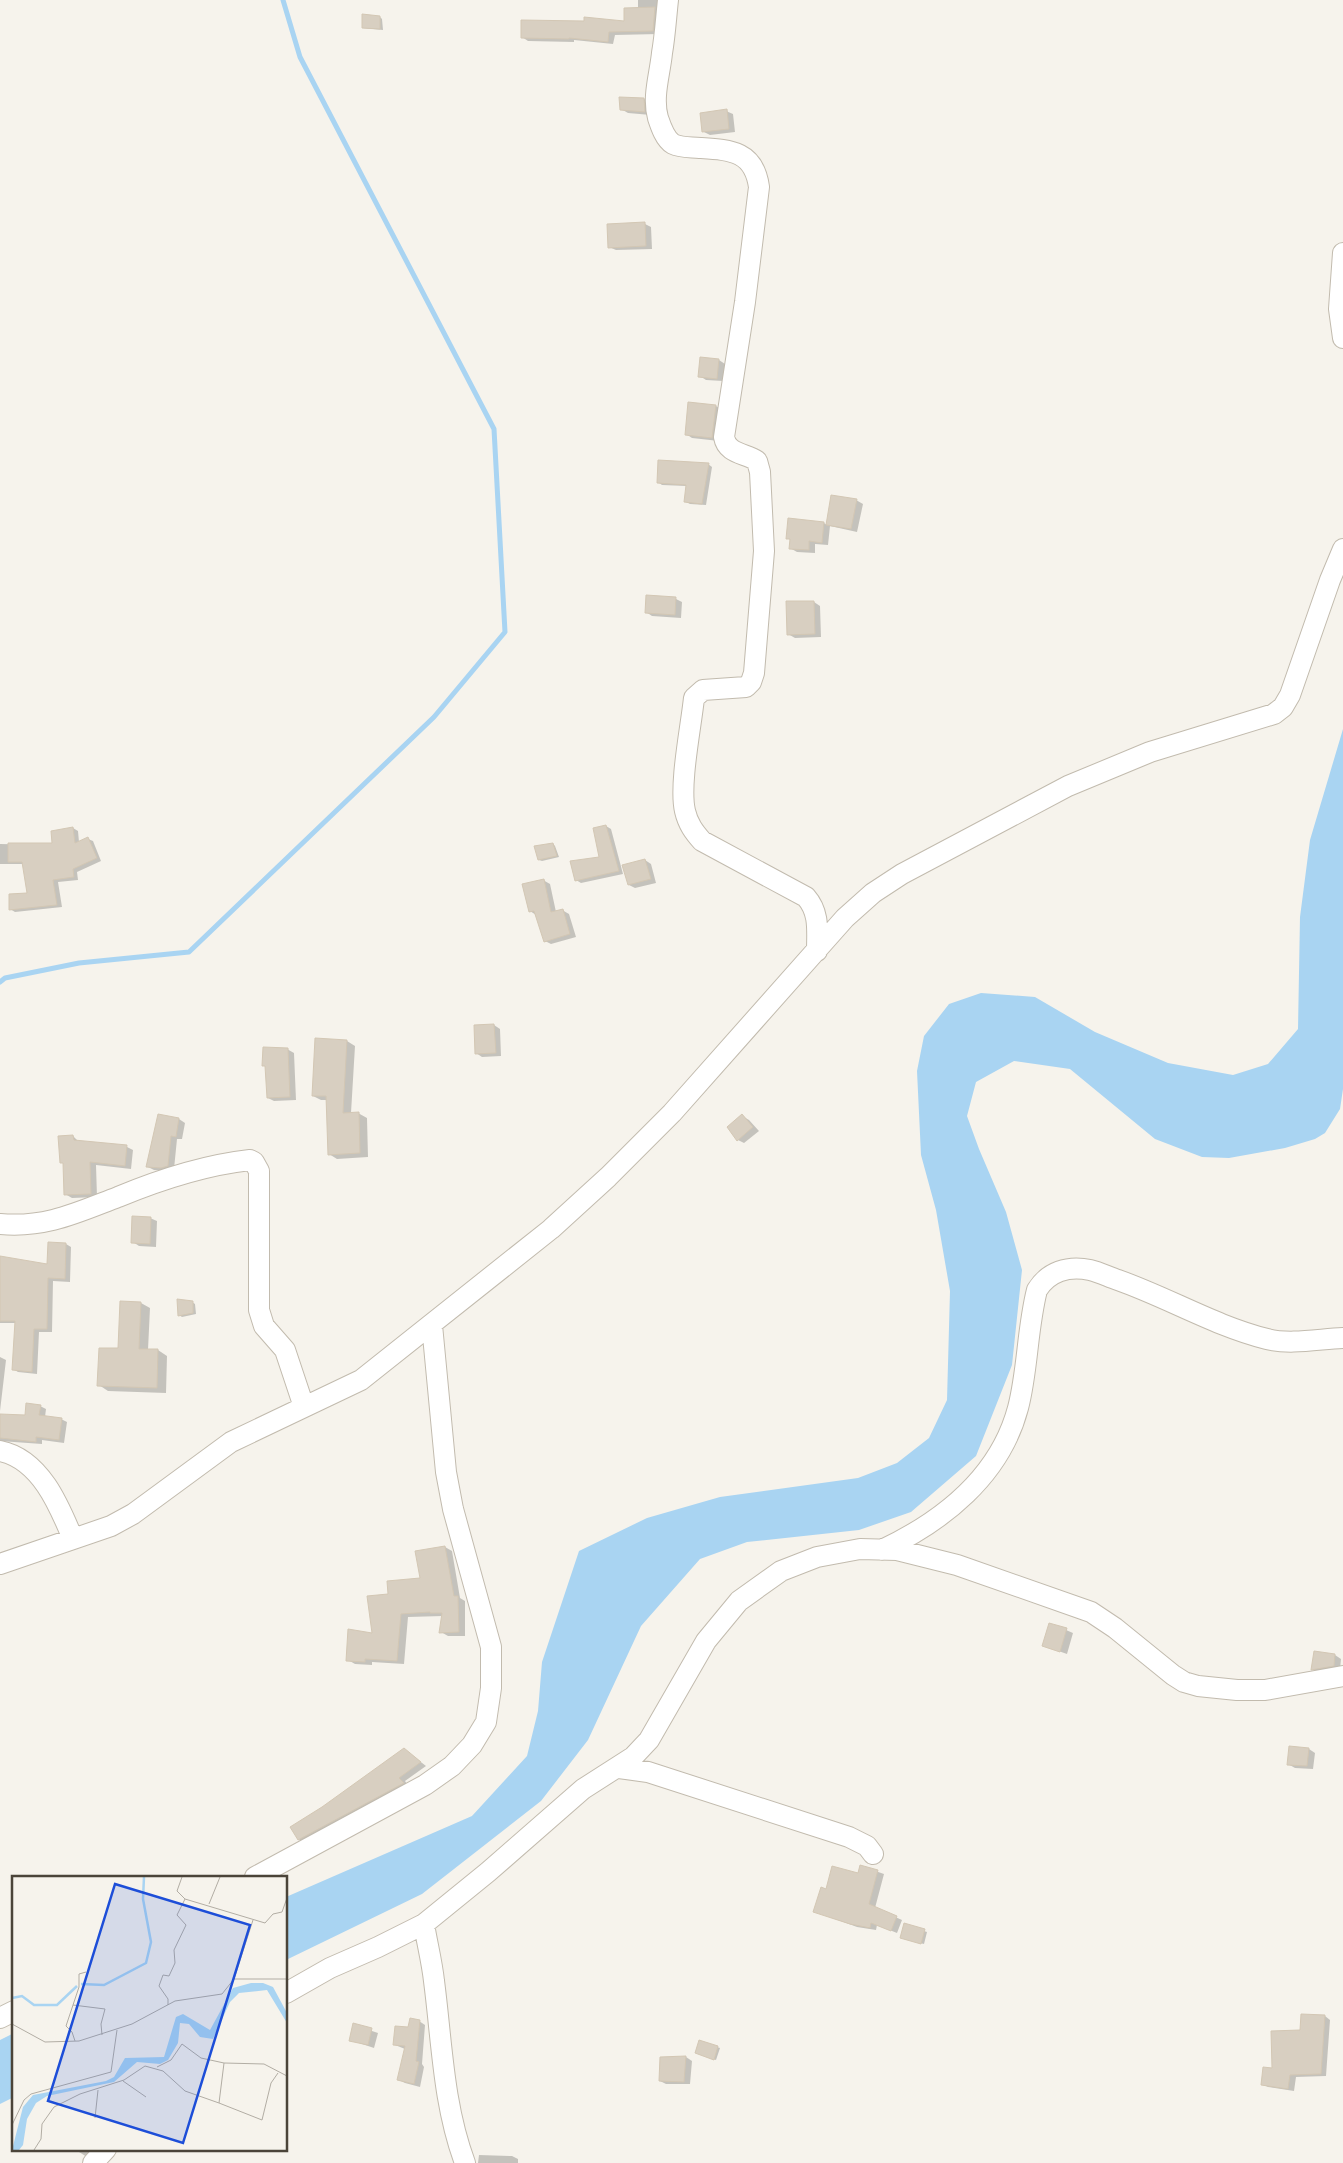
<svg xmlns="http://www.w3.org/2000/svg" width="1343" height="2163" viewBox="0 0 1343 2163" font-family="'Fira Sans',sans-serif">
  <rect width="100%" height="100%" fill="#f6f3ec"/>
  <path fill="#a9d4f2" d="M1343,729V1089L1340,1109L1325,1133L1315,1139L1285,1148L1229,1158L1202,1157L1155,1139L1070,1069L1014,1061L976,1082L967,1116L979,1149L1006,1212L1022,1270L1012,1365L976,1456L911,1512L859,1530L747,1542L700,1559L641,1626L588,1740L541,1801L422,1894L286,1960V1897L472,1816L527,1756L538,1711L542,1662L579,1551L647,1518L720,1497L858,1478L897,1463L929,1438L947,1400L950,1291L936,1210L921,1155L917,1071L924,1036L949,1004L981,993L1035,997L1095,1032L1168,1063L1233,1075L1268,1064L1298,1029L1300,917L1310,840Z
    M14,2033V2097L0,2104V2040Z"/>
  <path fill="#0003" d="M638,0H663L659,34L615,35L613,44L574,40V42L528,41L522,37L625,22L638,9Z
    M380,17L382,19L383,30L363,28Z
    M644,99L650,103L651,115L628,113L621,109Z
    M726,111L733,114L735,132L710,135L704,132Z
    M645,224L651,227L652,249L616,250L609,247Z
    M719,360L725,364L723,381L706,380L700,376Z
    M689,404L716,406L722,410L719,441L692,438L686,434Z
    M708,464L712,467L706,505L690,504L686,502L687,486L662,485L658,482Z
    M832,496L856,500L863,504L857,532L830,526L828,545L815,544V553L797,552L790,548L791,540L787,538L824,523L827,525Z
    M676,599L682,602L681,618L652,616L646,612Z
    M814,602L820,606L821,637L795,638L788,634Z
    M606,826L611,829L623,874L581,883L576,880L600,858Z
    M73,828L78,831L79,842L88,839L93,841L101,861L77,872L78,880L58,882L62,907L15,912L10,909L28,894L23,864H0V844L54,845Z
    M553,844L555,846L559,857L542,861L539,860Z
    M645,860L651,864L656,883L635,888L629,885Z
    M543,880L550,884L556,912L562,910L569,914L576,937L551,944L545,941L536,915L530,911Z
    M494,1025L500,1029L501,1056L482,1057L476,1053Z
    M347,1041L355,1046L351,1113H358L367,1118L368,1157L337,1159L329,1154L327,1100H321L313,1096Z
    M287,1049L294,1053L296,1100L274,1101L268,1098L266,1067L264,1065Z
    M159,1115L179,1119L185,1123L182,1139H177L174,1169L168,1171L154,1170L148,1167Z
    M742,1116L749,1120L759,1131L744,1143L738,1140Z
    M73,1136L79,1142L127,1147L133,1150L131,1169L96,1165L97,1197L72,1198L65,1194V1164L61,1162Z
    M150,1218L157,1221L156,1247L139,1246L133,1242Z
    M66,1244L71,1247L70,1282L53,1281L52,1332H39L37,1374L18,1372L13,1369L17,1323H0V1257L48,1265Z
    M121,1302L141,1303L150,1308L148,1350H158L167,1356L166,1393L108,1391L99,1385L119,1349Z
    M192,1302L195,1304L196,1314L182,1317L179,1315Z
    M0,1357L6,1360L0,1411Z
    M40,1406L46,1409L45,1417L61,1419L67,1422L64,1443L42,1440V1444L0,1441V1415L26,1416Z
    M445,1547L452,1551L460,1598L465,1601V1636H448L441,1632L443,1616L408,1617L404,1664L372,1662V1665L355,1664L348,1660L373,1635L390,1595L421,1580Z
    M1066,1630L1073,1633L1067,1654L1044,1646Z
    M1335,1655L1341,1659L1340,1669L1319,1672L1313,1669Z
    M1290,1748L1309,1749L1315,1753L1313,1769L1295,1768L1288,1764Z
    M404,1749L426,1766L405,1781L409,1787L305,1843L299,1840L323,1808Z
    M861,1866L884,1874L875,1908L902,1920L897,1933L877,1925L876,1930L857,1927L814,1911L827,1890L859,1874Z
    M905,1925L927,1932L924,1944L904,1939Z
    M1325,2016L1330,2020L1326,2076L1296,2077L1294,2091L1268,2087L1262,2084L1301,2031Z
    M419,2021L425,2025L422,2064L424,2067L420,2087L405,2083L399,2080L405,2049L395,2045Z
    M354,2025L378,2033L374,2048L350,2040Z
    M717,2047L720,2048L716,2060L699,2054Z
    M686,2057L692,2061L690,2084H666L660,2081Z
    M81,2149H94L87,2157L79,2152Z
    M479,2155L512,2156L518,2159V2163H478Z"/>
  <g fill="none" stroke-linecap="round" stroke-linejoin="round">
    <path stroke="#a9d4f2" stroke-width="5" d="M0,982L5,978L79,963L189,952L434,717L505,632L494,429L300,57L283,0"/>
  </g>
  <path fill="#d8cfc1" stroke="#d3c7b4" d="M655,7L653,31L609,32L608,42L569,38V39L521,38V20L584,21V17L624,21V8Z
    M362,14L380,16V29L362,28Z
    M619,97L644,98L645,112L620,110Z
    M727,109L729,129L702,132L700,113Z
    M645,222L646,246L608,248L607,224Z
    M700,357L719,359L717,379L698,377Z
    M688,402L716,405L712,438L685,435Z
    M658,460L709,463L702,504L684,502L686,485L657,483Z
    M831,495L857,499L851,529L826,525Z
    M788,518L824,522L822,543L809,541V550L789,549L790,539H786Z
    M646,595L676,597L675,615L645,613Z
    M786,601H814L815,634L787,635Z
    M606,825L619,871L575,881L570,861L599,857L593,828Z
    M73,827L75,843L88,837L97,858L73,869L74,877L53,880L57,905L9,910V894L27,893L22,862H8V843H52L51,831Z
    M553,843L557,856L538,860L534,846Z
    M645,859L651,879L628,885L622,865Z
    M544,879L551,912L563,909L570,934L544,942L534,911L529,912L522,884Z
    M494,1024L496,1053L475,1054L474,1025Z
    M315,1038L347,1040L343,1113L359,1112L360,1153L328,1155L326,1096H312Z
    M263,1047L288,1048L290,1097L267,1098L265,1066H262Z
    M158,1114L179,1118L176,1137L171,1136L168,1166L161,1168L146,1167Z
    M742,1114L753,1127L737,1141L727,1127Z
    M73,1135L74,1140L127,1145L125,1166L90,1162L91,1194L64,1195L63,1163H60L58,1136Z
    M132,1216L151,1217L150,1244L131,1243Z
    M48,1242L66,1243L65,1279L48,1278L47,1329H34L32,1372L12,1370L15,1321H0V1256L47,1264Z
    M177,1299L193,1301V1313L178,1316Z
    M120,1301L141,1302L139,1349H158L157,1388L97,1386L99,1348H118Z
    M26,1403L41,1405L39,1415L62,1418L59,1440L36,1437V1442L0,1438V1414L25,1415Z
    M445,1546L454,1596H458L459,1632L439,1633L442,1613H430V1612L401,1614L397,1661L365,1659V1662L346,1661L348,1629L372,1633L367,1596L388,1594L387,1581L420,1578L415,1551Z
    M1049,1623L1067,1628L1060,1652L1042,1646Z
    M1314,1651L1335,1654L1334,1666L1311,1670Z
    M1289,1746L1309,1748L1307,1766L1287,1765Z
    M404,1748L421,1762L399,1778L404,1783L298,1840L290,1827L322,1807Z
    M860,1865L878,1870L869,1904L897,1916L891,1931L871,1923L870,1928L850,1924L813,1912L821,1887L826,1889L832,1866L858,1873Z
    M904,1923L925,1929L921,1944L900,1938Z
    M1301,2014L1325,2015L1321,2074L1290,2075L1288,2089L1261,2085L1263,2067L1272,2068L1271,2031L1300,2030Z
    M410,2018L420,2020L416,2061L419,2062L414,2084L397,2080L405,2046L393,2045L395,2026L408,2027Z
    M353,2023L372,2028L368,2045L349,2041Z
    M699,2040L718,2046L714,2060L695,2053Z
    M686,2056L684,2082L659,2081L660,2057Z"/>
  <g fill="none" stroke-linecap="round" stroke-linejoin="round">
    <g stroke="#c2bbae" stroke-width="22">
      <path id="minor" d="M668,0C666,18 665,36 662,53C660,74 652,97 658,118C661,127 665,139 673,144C681,148 691,147 700,148C731,150 754,151 759,187L745,302L724,437C727,454 745,453 757,461L760,472L764,551L754,673L751,682L746,687L703,690L694,698C691,727 679,785 685,811C688,824 694,832 702,841L806,897C820,913 817,931 817,951
        M1343,253L1339,309L1343,338
        M0,1224C46,1228 76,1213 118,1197C159,1180 205,1165 250,1160L254,1162L259,1171V1310L264,1326L285,1350L304,1407
        M0,1451C40,1459 59,1505 73,1539
        M882,1550C943,1521 1000,1476 1018,1408C1028,1370 1027,1329 1037,1290C1048,1272 1068,1265 1090,1270C1099,1272 1109,1277 1118,1280C1169,1298 1215,1326 1267,1339C1290,1345 1319,1339 1343,1338
        M0,1564L111,1526L133,1514L231,1442L361,1380L551,1229L608,1177L672,1113L845,918L873,893L902,874L1068,786L1150,752L1274,714L1283,707L1290,695L1330,580L1343,549
        M619,1768L648,1772L849,1837L867,1846L873,1854
        M255,1877L425,1785L452,1766L472,1745L486,1722L491,1688V1647L453,1509L446,1472L432,1325
        M424,1924C427,1943 432,1962 434,1981C442,2042 443,2104 465,2163
        M286,1993L330,1968L378,1947L424,1924L488,1872L583,1789L633,1757L649,1740L706,1641L739,1601L781,1571L817,1557L860,1549L897,1550L957,1565L1091,1612L1115,1628L1173,1675L1184,1682L1198,1686L1237,1690H1265L1343,1676
        M0,2018L14,2011
        M93,2163L106,2149"/>
    </g>
    <use href="#minor" stroke="#fff" stroke-width="20"/>
  </g>
  <g transform="translate(12 1876)">
    <rect width="275" height="275" fill="#f6f3ec"/>
    <path d="M239,107H251L261,111L275,137V147L255,114L227,117L218,126L201,163L188,161L177,148L168,147L166,167L156,184L148,188L125,186L102,206L35,220L24,227L15,243L11,269L7,274H0L11,231L21,219L94,205L102,201L113,182L152,181L164,141L171,138L198,154L221,112Z" fill="#a9d4f2"/>
    <path fill="none" stroke="#a9d4f2" stroke-width="2.5" d="M69,108L92,109L134,87L139,66L131,23L132,1M0,122L10,120L22,129H45L65,110"/>
    <path fill="none" stroke="#b2ada4" stroke-width="1" d="M170,1L165,15L173,23M197,28L208,1M222,103L241,44M61,129L93,133L89,148L90,159M156,129V123L147,110L151,99L157,100L163,87L162,74L174,49L165,39L173,23L253,47L261,38L270,36L275,22M0,148L33,166L67,165L120,148L163,125L210,118L222,103H275M63,165L60,156L54,150L67,111V98L74,96M145,191L159,184L170,168L189,182L212,187M111,205L134,221M207,227L250,244L259,207L266,197M83,242L86,214M0,249L12,224L19,218L99,196L105,154M22,274L29,263L30,248L42,231L68,218L112,204L133,190L151,195L173,215L207,227L212,187L252,188L275,200"/>
    <path fill="#1d4ed8" fill-opacity="0.15" stroke="#1d4ed8" stroke-width="2.5" d="M103,8L238,49L171,267L36,225Z"/>
    <rect width="275" height="275" fill="none" stroke="#4b4439" stroke-width="2.5"/>
  </g>
</svg>
